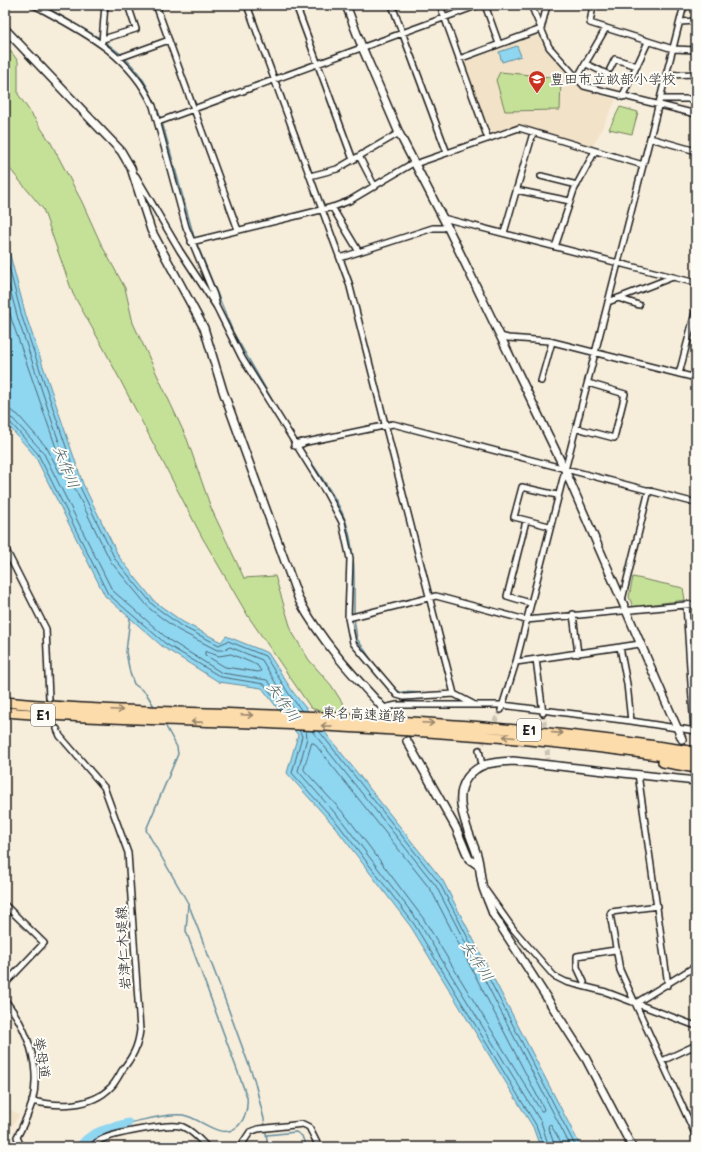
<svg xmlns="http://www.w3.org/2000/svg" width="701" height="1152" viewBox="0 0 701 1152" font-family="Mali,'Klee One',sans-serif">
  <rect width="100%" height="100%" fill="#f7eddb"/>
  <filter id="ink" filterUnits="userSpaceOnUse"><feTurbulence type="fractalNoise" baseFrequency=".025" numOctaves="2"/><feDisplacementMap in="SourceGraphic" scale="8" xChannelSelector="R" yChannelSelector="G"/><feConvolveMatrix kernelMatrix="1 2 1 2 8 2 1 2 1" color-interpolation-filters="sRGB"/></filter>
  <g filter="url(#ink)">
    <path fill="#f2e2c8" d="M541,34L547,50L582,89L616,100L593,146L519,125L489,135L464,62Z
      M5,1106L19,1115L7,1135L12,1147H5Z"/>
    <path fill="#c5e198" stroke="#707e5a" d="M5,44L18,61V94L51,143L82,202L101,244L125,288L133,323L187,439L211,508L244,578L275,576L292,632L309,660L331,685L349,713L332,715L311,708L248,616L202,537L104,349L73,294L43,209L5,163Z
      M500,72L561,78L560,110L505,111L496,80Z
      M620,107L638,112L632,134L609,129Z
      M633,577L683,588L685,600L633,607L629,597Z"/>
    <path fill="#8fd6f1" stroke="#618c9c" d="M517,46L521,56L502,62L499,52Z
      M5,236L26,316L83,484L119,557L155,602L183,622L221,642L226,636L268,653L293,692L443,881L581,1147H540L533,1127L411,927L335,827L287,773L298,735L262,688L219,682L163,647L105,596L35,456L5,422Z"/>
    <g fill="none" stroke-linecap="round" stroke-linejoin="round">
      <path stroke="#4a6671" stroke-width="1" d="M5,252L22,317L79,485L115,559L153,605L181,626L219,645L228,641L265,656L289,694L302,711
        M5,271L18,319L74,487L111,562L150,609L178,630L217,650H223L230,647L262,660L285,699L296,710
        M5,294L12,321L60,459L63,473H60L47,448L18,415L12,411L5,410
        M5,416L13,419L43,452L112,590L169,640L222,673L267,680L284,700L290,710
        M5,421L10,422L38,454L108,594L166,644L221,677L264,684L284,710
        M207,652L219,656L231,654L257,665L261,671L258,672L225,667L205,655V652Z
        M299,730L302,736L292,773L338,824L414,924L536,1125L544,1147
        M306,731L307,738L298,771L342,821L418,921L541,1122L549,1147
        M312,731L436,886L571,1147
        M319,731L440,884L576,1147
        M312,743H314L431,890L544,1109L543,1111H541L423,918L347,817L304,770Z
        M555,1147L548,1126L550,1124L564,1147"/>
      <path stroke="#618c9c" stroke-width="1.5" d="M42,5L101,39
        M104,41L122,55
        M125,58C145,78 151,92 161,119
        M162,122L194,237L233,332L289,429
        M300,446C315,468 337,497 346,522C356,552 354,584 354,614
        M130,618L126,652L130,673L134,684L146,693L155,708
        M354,618L357,639L377,668
        M396,690L400,692L425,693
        M164,723L177,747L178,754L146,830L188,903L217,978L254,1079L264,1119L268,1147
        M128,1123C145,1120 166,1113 183,1115C202,1118 221,1143 239,1125C246,1117 248,1108 247,1097L186,931L188,904
        M267,1135L296,1132L302,1136L306,1147"/>
      <path stroke="#8fd6f1" stroke-width="9" d="M80,1147C90,1131 111,1128 128,1123"/>
      <path stroke="#cbc3b5" stroke-width="5" stroke-dasharray="5 2.5" stroke-linecap="butt" d="M543,713L548,759
        M53,715L57,729
        M491,728L501,710
        M479,750L487,735"/>
      <path stroke="#cbc3b5" stroke-width="7" stroke-dasharray="7 3.5" stroke-linecap="butt" d="M387,712L407,741"/>
      <g stroke="#1c1c1c" stroke-width="8">
        <path id="street" d="M34,5C82,31 130,54 153,106L186,227L214,295L216,303
          M156,5L238,230
          M247,5L349,283L454,694L473,704
          M296,5L353,160
          M392,5L447,153
          M440,5L488,139
          M485,5L499,44
          M531,5L549,47L584,86L696,114
          M593,5L590,23L673,49L696,50
          M680,22L696,21
          M103,39L136,29L128,5
          M102,42L105,5
          M119,58L169,40
          M459,59L541,29L547,5
          M586,64L607,74
          M610,69L615,59L637,66
          M667,75L696,74
          M577,78L606,28
          M622,97L648,42
          M661,99H696
          M158,122L479,5
          M650,138L696,151
          M359,156L375,187
          M136,176L180,251L216,306L242,358L327,494L342,522L350,559L348,618
          M310,176L337,169L399,133
          M541,176L577,185
          M516,190L570,201
          M332,207L359,252
          M443,218L673,277
          M504,233L533,133
          M191,242L333,207L349,201L413,163H418L519,128L643,165
          M555,247L574,190L595,151
          M340,258L433,228H443L447,226
          M618,298L639,305
          M608,302L673,277L696,283
          M500,336L508,338L549,341L696,378
          M679,374L696,309
          M541,381L552,342
          M576,428L614,438L625,394L588,383
          M302,443L393,424L696,503
          M526,521L507,596L530,603
          M549,526L514,517L522,487L557,495
          M5,548L46,629L49,698
          M622,600L649,490
          M686,604L694,731
          M573,614L578,654
          M620,647L640,644
          M536,659L543,713
          M516,662L620,647L627,684L631,721
          M454,694L404,697L397,695L353,643L348,618L436,596L526,620L696,604
          M383,708L397,705H502L631,721L696,731
          M501,710L516,662L684,5
          M479,750L482,765
          M638,774L668,985
          M484,888L514,930L554,976L566,982L606,992L696,1026
          M5,905L44,943L5,984
          M658,906L611,912L610,914L620,970L696,1136
          M584,982L577,967V956L615,950
          M5,1000C27,1028 42,1066 32,1103C28,1115 23,1126 17,1137L21,1147
          M636,1003L696,966
          M662,1061L696,1045
          M32,1101C58,1107 91,1108 111,1087C116,1082 119,1075 123,1069C133,1056 138,1047 140,1030L128,853L104,787L60,736L57,729
          M92,1147C94,1145 96,1142 99,1141C109,1134 172,1122 183,1127C193,1131 200,1140 207,1147
          M240,1147L250,1132L258,1129L303,1124L309,1127L319,1147"/>
      </g>
      <g stroke="#1c1c1c" stroke-width="10">
        <path id="secondary" d="M346,5L362,47L399,133L447,226L565,470L682,739
          M5,29L121,151L131,168L151,230L204,328L223,391L299,600C324,645 352,674 387,712
          M295,445L302,443
          M407,741L456,828L469,859L479,866
          M632,1147L586,1059L493,914C490,905 486,897 483,888C480,877 480,865 477,855C470,832 451,801 467,778C479,762 495,762 513,761L696,781"/>
      </g>
      <g stroke="#1c1c1c" stroke-width="12">
        <path id="highway" d="M5,702C103,712 202,712 301,716C433,722 565,731 696,752
          M5,712C104,720 202,720 301,725C433,731 565,740 696,761
          M663,762L696,768"/>
      </g>
      <use href="#street" stroke="#fdfcf7" stroke-width="5"/>
      <use href="#secondary" stroke="#fdfcf7" stroke-width="7"/>
      <use href="#highway" stroke="#fddcac" stroke-width="9"/>
    </g>
    <defs><path id="oneway-shaft" d="M-6 0H5M1.5-3L5.5 0L1.5 3" fill="none" stroke-width="1.6" stroke-linecap="round" stroke-linejoin="round"/></defs>
    <g stroke="#98866b">
      <use href="#oneway-shaft" transform="translate(117 710) rotate(3)"/>
      <use href="#oneway-shaft" transform="translate(247 715) rotate(2)"/>
      <use href="#oneway-shaft" transform="translate(197 722) rotate(-178)"/>
      <use href="#oneway-shaft" transform="translate(428 723) rotate(3)"/>
      <use href="#oneway-shaft" transform="translate(327 726) rotate(-177)"/>
      <use href="#oneway-shaft" transform="translate(557 733) rotate(6)"/>
      <use href="#oneway-shaft" transform="translate(509 737) rotate(-175)"/>
    </g>
  </g>
  <defs>
    <g id="school-pin" transform="scale(0.9)"><path d="M0 17L-7.5 6A9.5 9.5 0 1 1 7.5 6Z" fill="#c8321e" stroke="#fdfcf7"/><path d="M0-5L7-2L0 1L-7-2ZM-4 1L0 2.5L4 1V4Q0 6-4 4Z" fill="#fff"/></g>
  </defs>
  <g fill-rule="evenodd">
    <use href="#school-pin" x="537" y="79"/>
  </g>
  <g text-anchor="middle" stroke-width="4" stroke-linejoin="round" paint-order="stroke">
    <g fill="#fdfcf7" stroke="#605f5e" stroke-width="1">
      <rect x="31" y="704" width="24" height="22" rx="3"/>
      <rect x="517" y="719" width="24" height="22" rx="3"/>
    </g>
    <g font-size="13" font-weight="bold" fill="#1c1c1c">
      <text x="43" y="720">E1</text>
      <text x="529" y="735">E1</text>
    </g>
    <g font-size="14" fill="#1c1c1c" stroke="#fdfcf7" text-anchor="start">
      <text x="550" y="84">豊田市立畝部小学校</text>
    </g>
    <g font-size="14" fill="#1c1c1c" stroke="#fdfcf7">
      <text transform="translate(364 714) rotate(3)" y="5">東名高速道路</text>
      <text transform="translate(123 948) rotate(-93)" y="5">岩津仁木堤線</text>
      <text transform="translate(42 1058) rotate(81)" y="5">挙母道</text>
    </g>
    <g font-size="15" font-style="italic" fill="#445d67" stroke="#fdfcf7">
      <text transform="translate(66 467) rotate(68)" y="5">矢作川</text>
      <text transform="translate(283 702) rotate(55)" y="5">矢作川</text>
      <text transform="translate(477 961) rotate(57)" y="5">矢作川</text>
    </g>
  </g>
  <rect width="701" height="1152" fill="none" stroke="#fdfcf7" stroke-width="20"/>
  <rect x="10" y="10" width="681" height="1132" fill="none" stroke="#1c1c1c" stroke-width="1.5" filter="url(#ink)"/>
</svg>
